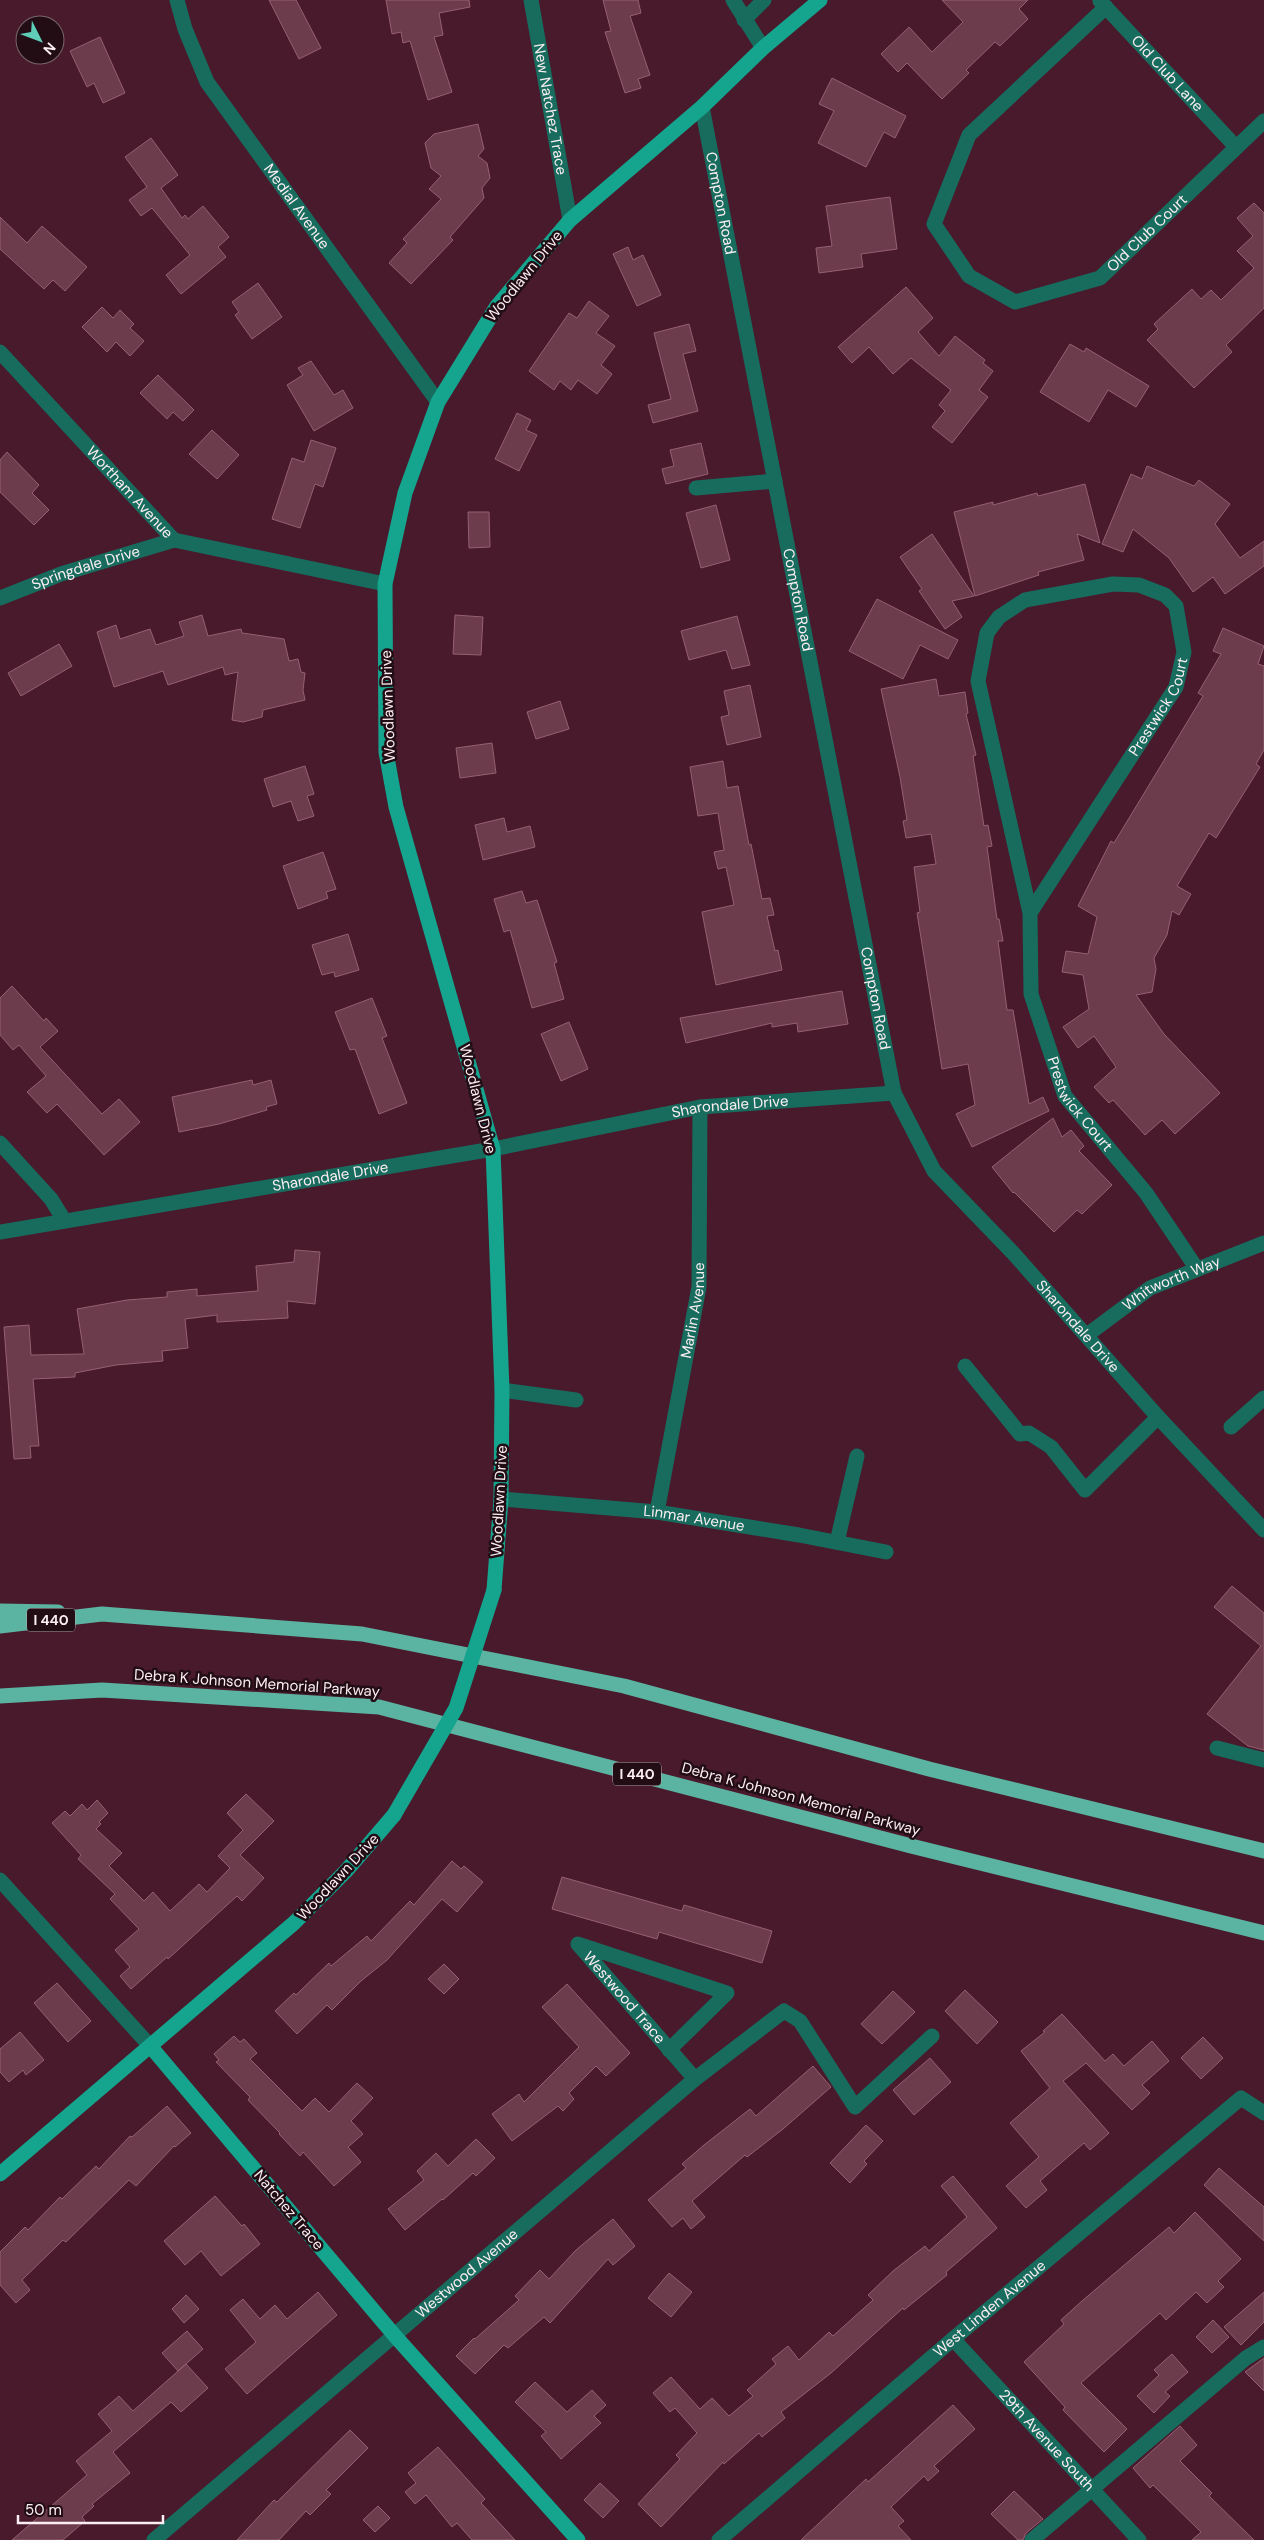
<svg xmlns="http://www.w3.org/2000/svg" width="1264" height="2540" viewBox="0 0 1264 2540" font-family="'DM Sans',sans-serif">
  <rect width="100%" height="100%" fill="#481a2c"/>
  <path fill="#6c3b4c" stroke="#956072" d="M269,0H296L321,48L299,59Z
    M386,0H469L470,7L439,13L443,35L434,37L452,92L428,100L410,41L403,43L401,32L392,34Z
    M603,0H638L641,13L630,16L650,75L638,79L641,88L625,93L605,32L611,31Z
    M942,0H1028L1019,9L1028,19L1000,46L995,42L966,70L969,73L942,99L907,63L898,72L881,54L909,27L932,52L963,22Z
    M100,37L125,93L103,103L94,83L87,87L70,51Z
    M832,78L906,116L895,138L884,132L866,167L818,143L834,111L819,104Z
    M478,124L484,149L478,156L487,163L490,178L482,188L484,198L450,237L453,240L411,284L389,263L407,243L403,239L441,199L429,189L441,176L431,168L425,143L434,134Z
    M151,138L178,175L161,188L182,218L185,215L188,219L203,206L229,237L218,247L226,257L181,294L166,275L190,255L152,208L141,216L129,200L147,187L125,157Z
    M890,197L897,249L861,254L863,267L819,273L816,248L832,246L826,206Z
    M1254,203L1264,213V308L1226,345L1232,352L1194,388L1147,340L1158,329L1154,324L1192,289L1201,299L1211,290L1221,300L1254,268L1237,251L1253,236L1237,218Z
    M0,217L27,243L42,226L87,267L65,291L53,280L44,289L0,249Z
    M628,247L633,260L643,255L661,295L637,306L613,254Z
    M258,283L282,317L252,339L235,315L239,312L232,302Z
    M906,287L933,318L918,332L939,356L955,336L985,360L983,363L993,371L979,390L988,397L952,443L932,427L945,411L939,405L951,390L911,358L893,374L869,347L852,363L838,347Z
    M589,301L609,316L596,333L615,346L601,365L612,374L597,394L578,380L571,390L560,381L554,390L529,371L569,313L577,318Z
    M102,307L113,318L120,310L134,324L130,328L144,341L130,356L116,342L107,352L82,327Z
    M689,324L696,351L683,354L698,411L653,423L648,405L671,399L654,333Z
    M1070,344L1084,352L1086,348L1149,386L1136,407L1108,390L1089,422L1040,392Z
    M311,361L334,395L343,390L353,408L314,431L287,385L303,375L298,368Z
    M158,375L194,410L183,421L173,412L167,419L140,393Z
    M517,413L531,420L526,430L537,435L519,471L495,459Z
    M212,430L239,455L217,479L189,454Z
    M311,440L336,448L323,487L315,484L300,528L272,519L292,458L304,462Z
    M701,443L708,474L666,484L662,469L674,466L670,450Z
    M7,452L39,485L32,493L49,510L34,525L0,492V460Z
    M1147,466L1194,486L1199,480L1230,504L1215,524L1240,558L1264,541V566L1225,594L1213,577L1193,592L1169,558L1133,529L1123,552L1102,544L1131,474L1142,479Z
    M1085,484L1100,543L1077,534L1084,560L1038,572L1039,575L975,596L954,512L993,502V505L1037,493L1038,496Z
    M716,505L730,560L701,568L686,513Z
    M468,512H489L490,547L469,548Z
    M932,534L974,596L952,601L962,617L945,629L919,591L922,589L900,557Z
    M877,599L958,640L948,659L920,645L903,679L849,651Z
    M202,615L208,636L241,629L242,633L284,639L289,661L298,659L301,672L305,673L303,690L305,700L263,710L262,717L243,722L232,720L238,672L225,675L223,667L168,685L163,671L114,687L97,632L116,625L120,639L150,629L156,645L184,636L179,622Z
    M455,615L483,617L481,655L453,654Z
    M737,616L750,665L732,669L726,650L689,660L681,631Z
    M1223,628L1264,646L1258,664L1264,666V750L1256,764L1260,767L1216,838L1209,833L1177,886L1191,894L1179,915L1172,911L1167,935L1154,958L1156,969L1152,992L1136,995L1164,1034L1220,1093L1175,1134L1162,1120L1145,1135L1113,1100L1109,1103L1094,1087L1116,1067L1094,1036L1078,1048L1063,1027L1089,1009L1083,975L1062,972L1066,951L1088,954L1097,917L1078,906L1111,841L1114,843L1203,696L1198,693L1221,654L1213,651Z
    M59,644L72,666L21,696L8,673Z
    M936,679L939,696L965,692L968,713L966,714L976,755L973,756L984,826L988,825L992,846L987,847L997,919H999L1003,941H998L1007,1010H1013L1029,1104L1043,1097L1049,1111L972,1147L956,1114L975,1105L968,1064L942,1069L917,913L920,912L914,867L936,864L931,834L906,838L903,821L907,820L900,777L881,689Z
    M750,685L761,737L727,745L721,717L729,715L724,691Z
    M560,701L569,729L536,739L527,712Z
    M492,743L496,773L460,778L456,748Z
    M723,761L727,788L738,786L749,845L751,844L762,899L770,898L774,915L767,916L775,951L778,950L782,970L716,985L702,912L734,905L726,867L718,869L714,852L724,850L718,813L698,816L690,767Z
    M305,766L314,794L307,796L314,816L298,821L291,801L273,807L264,779Z
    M504,818L507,832L530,826L535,847L483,860L475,825Z
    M323,852L336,889L326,892L328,898L298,909L283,866Z
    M522,891L526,903L537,900L557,962L554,963L564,999L532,1008L510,930L504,932L494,899Z
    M348,934L359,970L335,977L334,972L322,975L312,945Z
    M12,986L44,1021L46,1018L58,1031L40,1047L102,1114L119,1099L140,1122L104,1155L57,1104L47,1113L27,1092L46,1076L19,1045L13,1050L0,1035V998Z
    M842,991L848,1024L798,1032L797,1023L772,1027V1023L686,1043L680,1018Z
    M372,998L387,1036L382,1038L407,1103L379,1114L355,1049L350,1050L335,1012Z
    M569,1022L588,1069L561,1081L541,1034Z
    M252,1080L253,1085L271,1080L277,1104L266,1107L267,1110L219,1124L179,1132L172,1097Z
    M1053,1118L1062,1137L1071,1130L1084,1146L1079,1151L1112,1185L1082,1214L1077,1210L1054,1232L1014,1192L1013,1193L992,1167Z
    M295,1250L320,1252L315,1304L287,1301L288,1318L217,1322V1315L185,1319L188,1348L162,1351L163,1361L116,1365L75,1373V1377L33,1379L39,1446H30L31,1458L14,1459L4,1327L29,1325L31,1355L84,1354L77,1309L127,1300L167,1297V1292L197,1289V1296L258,1291L256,1266L294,1262Z
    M1232,1586L1264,1613V1750L1248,1746L1207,1714L1261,1646L1214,1607Z
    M246,1794L274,1821L240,1855L264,1878L242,1901L237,1896L168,1959L167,1957L131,1989L120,1976L130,1967L115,1950L139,1929L110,1899L115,1894L78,1859L81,1855L52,1823L65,1811L70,1816L82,1804L87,1810L97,1800L108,1813L99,1822L101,1824L96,1829L122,1853L109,1866L144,1901L153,1892L170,1911L199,1884L207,1892L230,1868L218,1856L243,1830L227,1813Z
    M452,1861L461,1869L464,1866L483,1882L457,1912L442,1899L387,1960L361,1981L332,2010L327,2005L297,2034L275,2011L294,1993L296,1995L329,1963L331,1966L367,1936L371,1941L410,1901L414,1905Z
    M562,1877L682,1911L684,1905L772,1931L762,1963L659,1932L657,1939L552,1909Z
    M444,1964L459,1979L444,1994L428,1979Z
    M57,1983L91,2021L68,2042L34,2003Z
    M567,1984L630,2053L606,2076L596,2066L569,2093L574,2099L563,2111L558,2106L512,2141L492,2114L519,2094L524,2102L579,2047L542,2007Z
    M965,1990L998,2022L977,2044L945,2011Z
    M893,1991L915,2012L882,2044L861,2024Z
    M1062,2014L1105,2061L1113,2054L1124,2066L1152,2041L1169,2061L1142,2085L1150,2093L1132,2110L1086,2063L1063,2081L1109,2133L1090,2150L1084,2143L1040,2181L1047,2190L1026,2208L1006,2186L1039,2157L1010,2123L1050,2088L1021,2051L1045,2032L1043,2031Z
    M20,2032L44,2060L26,2075L23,2070L9,2082L0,2072V2049Z
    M234,2036L240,2042L244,2039L257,2053L250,2059L302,2111L315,2098L329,2112L357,2083L373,2098L351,2121L363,2134L348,2147L361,2162L334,2186L303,2152L300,2156L279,2134L280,2133L248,2100L250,2097L216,2062L219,2060L214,2054Z
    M1203,2037L1223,2058L1201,2079L1181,2058Z
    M930,2058L951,2082L914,2115L893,2090Z
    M813,2066L831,2087L783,2129L747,2157L745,2155L692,2201L705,2217L691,2229L683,2218L672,2227L648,2200L686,2168L682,2164L704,2145L750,2109L756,2116Z
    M167,2106L191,2133L175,2147L174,2146L136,2186L129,2180L66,2242L63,2240L22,2280L30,2290L16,2303L0,2285V2252L25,2227L28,2230L60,2197L62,2199L96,2166L99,2169L130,2136L132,2137Z
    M866,2125L883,2141L864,2161L867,2164L850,2183L830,2163Z
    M476,2139L495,2158L476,2176L473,2173L443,2200L442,2199L405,2230L388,2209L424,2180L417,2171L436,2153L448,2166Z
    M1219,2168L1264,2207V2241L1204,2185Z
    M953,2176L997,2228L946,2272L947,2275L904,2310L903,2308L831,2373L781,2412L785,2418L762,2437L759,2433L724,2464L723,2462L661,2527L638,2504L680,2459L676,2455L697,2433L675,2408L670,2412L653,2393L671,2377L700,2409L712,2398L729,2416L753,2396L747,2390L776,2364L772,2359L788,2346L799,2360L829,2332L833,2336L873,2300L868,2295L893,2271L925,2246L929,2251L967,2217L941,2186Z
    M215,2196L242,2226L244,2224L260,2244L221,2276L201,2251L185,2265L164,2241Z
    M1195,2212L1241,2259L1218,2281L1224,2287L1207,2303L1196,2292L1166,2320L1160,2313L1081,2383L1127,2429L1104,2452L1063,2410L1065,2407L1024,2362L1064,2324L1061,2320L1082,2301L1169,2227L1174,2233Z
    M613,2219L635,2246L613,2265L608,2259L550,2323L544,2317L508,2348L504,2345L475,2374L456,2356L474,2338L475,2339L519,2300L515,2296L540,2270L549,2279L576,2250Z
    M669,2273L692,2292L671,2317L648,2298Z
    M318,2292L337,2315L247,2394L225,2369L256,2342L230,2310L243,2299L260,2319L275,2305L287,2319Z
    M1264,2292V2322L1241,2345L1224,2327Z
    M186,2295L199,2309L184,2323L172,2309Z
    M1213,2320L1229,2337L1212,2353L1196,2337Z
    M187,2331L203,2349L178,2371L162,2353Z
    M1172,2354L1188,2372L1165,2392L1170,2396L1154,2413L1137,2396L1159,2375L1154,2370Z
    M1264,2358V2391L1245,2372Z
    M186,2364L208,2388L181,2412L171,2402L113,2452L130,2473L92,2504L94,2506L82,2517L85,2521L63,2540H12L87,2475L76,2461L112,2431L98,2414L119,2396L133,2411Z
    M535,2382L567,2412L592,2390L606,2405L594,2416L601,2423L561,2459L541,2436L546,2432L515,2402Z
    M953,2405L975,2429L934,2466L939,2471L928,2481L924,2476L891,2507L904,2521L898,2526L911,2540H801L866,2479L868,2482Z
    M1180,2426L1197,2445L1180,2461L1212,2493L1209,2496L1254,2540H1192L1201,2532L1153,2485L1150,2488L1133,2468Z
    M350,2430L368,2448L326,2490L331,2494L310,2515L306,2511L279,2540H237L274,2500L277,2502Z
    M438,2447L485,2499L481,2503L515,2540H472L457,2523L452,2527L426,2495L415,2504L405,2492L416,2483L408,2473Z
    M600,2483L619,2501L603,2518L584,2500Z
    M1014,2491L1043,2519L1026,2533L1023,2540H1018L991,2514Z
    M378,2506L390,2518L375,2532L363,2520Z"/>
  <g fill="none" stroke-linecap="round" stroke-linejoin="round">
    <g stroke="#176c5e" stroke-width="15">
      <path id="s1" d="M177,0L185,29L207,82L438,402"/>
      <path id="s2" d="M531,0L570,220"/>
      <path d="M733,0L763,48"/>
      <path id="s3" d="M1100,1L1236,147"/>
      <path id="s4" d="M1106,7L969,135L934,224L969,276L1015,302L1100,278L1264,121"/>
      <path d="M744,20L764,0"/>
      <path id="s5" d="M702,107L894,1093L934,1171L1014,1254L1158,1417L1264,1530"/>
      <path id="s6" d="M0,352L174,540L385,584"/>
      <path d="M696,488L775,481"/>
      <path id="s7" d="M0,598L61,574L174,540"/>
      <path id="s8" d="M1030,913L1176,687L1184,652L1176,606L1165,595L1139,585L1113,584L1025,600L999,617L987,633L978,681L1030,913L1031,994L1065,1096L1146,1193L1197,1269"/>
      <path d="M0,1143L51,1199L64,1220"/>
      <path id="s9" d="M0,1232L493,1149L700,1107L894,1093"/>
      <path id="s10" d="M1087,1335L1150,1288L1264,1243"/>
      <path d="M965,1366L1020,1434L1029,1433L1051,1447L1085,1490L1158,1417"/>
      <path d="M502,1390L576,1400"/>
      <path d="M1231,1427L1264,1398"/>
      <path id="s11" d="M501,1499L657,1512L799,1535L886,1552"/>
      <path id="s12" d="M657,1512L699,1287L700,1107"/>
      <path d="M837,1542L857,1456"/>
      <path d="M1217,1748L1264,1760"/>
      <path d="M0,1880L151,2047"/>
      <path id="s13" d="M669,2050L727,1993L578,1944L695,2079"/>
      <path id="s14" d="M953,2339L1139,2540"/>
      <path id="s15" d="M154,2540L695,2079L784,2011L800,2021L855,2107L932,2036"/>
      <path id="s16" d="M719,2540L953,2339L1241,2098L1264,2113"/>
      <path d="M1032,2540L1246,2358L1264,2347"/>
    </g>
    <path stroke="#15a48e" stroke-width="15" d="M494,1590L501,1499L502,1390L493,1149L396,807L386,752L385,584L405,493L438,402L497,306L570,220L702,107L763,48L820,0
      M151,2047L395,2336L578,2540
      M0,2174L294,1923L346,1871L394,1815"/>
    <path stroke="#5bb3a1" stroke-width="15" d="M0,1611L58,1612
      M0,1626L102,1614L362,1634L624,1686L929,1769L1264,1851
      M0,1696L102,1690L379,1707L911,1846L1264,1933"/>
    <path stroke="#15a48e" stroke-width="15" d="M394,1815L456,1708L494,1590"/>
  </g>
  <g text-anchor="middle" stroke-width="5" stroke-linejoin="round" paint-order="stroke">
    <g fill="#220d15" stroke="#baaab0" stroke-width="1">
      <rect x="27" y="1608.5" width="48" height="23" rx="4"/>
      <rect x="613" y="1762.5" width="48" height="23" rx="4"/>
    </g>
    <g font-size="14" font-weight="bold" fill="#fbeef2">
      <text x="51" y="1625">I 440</text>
      <text x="637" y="1779">I 440</text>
    </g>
    <g font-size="15" fill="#fbeef2" stroke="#220d15">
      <text dy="5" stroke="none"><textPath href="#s3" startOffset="99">Old Club Lane</textPath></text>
      <text dy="5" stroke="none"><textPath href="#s2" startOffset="111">New Natchez Trace</textPath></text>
      <text dy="5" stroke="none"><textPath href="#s5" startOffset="98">Compton Road</textPath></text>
      <text dy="5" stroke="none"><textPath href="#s1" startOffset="241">Medial Avenue</textPath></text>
      <text dy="5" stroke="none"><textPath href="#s4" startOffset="552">Old Club Court</textPath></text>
      <text transform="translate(524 276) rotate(-51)" y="5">Woodlawn Drive</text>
      <text dy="5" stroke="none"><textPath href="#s6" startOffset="191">Wortham Avenue</textPath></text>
      <text dy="5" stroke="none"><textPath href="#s7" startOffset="91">Springdale Drive</textPath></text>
      <text dy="5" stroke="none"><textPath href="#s5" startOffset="502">Compton Road</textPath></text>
      <text dy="5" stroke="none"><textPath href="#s8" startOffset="244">Prestwick Court</textPath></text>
      <text transform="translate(388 706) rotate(-92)" y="5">Woodlawn Drive</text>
      <text dy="5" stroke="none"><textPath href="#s5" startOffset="908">Compton Road</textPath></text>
      <text transform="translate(478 1099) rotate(76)" y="5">Woodlawn Drive</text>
      <text dy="5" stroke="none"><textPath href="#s8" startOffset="1051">Prestwick Court</textPath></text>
      <text dy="5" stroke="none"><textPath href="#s9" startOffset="741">Sharondale Drive</textPath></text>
      <text dy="5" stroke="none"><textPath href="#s9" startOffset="335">Sharondale Drive</textPath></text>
      <text dy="5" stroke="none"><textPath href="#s10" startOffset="100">Whitworth Way</textPath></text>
      <text dy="5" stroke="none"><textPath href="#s12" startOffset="205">Marlin Avenue</textPath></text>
      <text dy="5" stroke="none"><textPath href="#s5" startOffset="1304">Sharondale Drive</textPath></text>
      <text transform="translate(499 1501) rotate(-87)" y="5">Woodlawn Drive</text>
      <text dy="5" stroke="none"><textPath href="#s11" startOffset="194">Linmar Avenue</textPath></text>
      <text transform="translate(257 1683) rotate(4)" y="5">Debra K Johnson Memorial Parkway</text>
      <text transform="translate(801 1799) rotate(15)" y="5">Debra K Johnson Memorial Parkway</text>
      <text transform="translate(338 1877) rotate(-47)" y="5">Woodlawn Drive</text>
      <text dy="5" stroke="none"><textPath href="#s13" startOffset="309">Westwood Trace</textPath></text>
      <text transform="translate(289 2210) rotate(50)" y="5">Natchez Trace</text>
      <text dy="5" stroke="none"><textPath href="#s15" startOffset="411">Westwood Avenue</textPath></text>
      <text dy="5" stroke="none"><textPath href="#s16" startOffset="356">West Linden Avenue</textPath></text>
      <text dy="5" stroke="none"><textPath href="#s14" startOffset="138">29th Avenue South</textPath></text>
    </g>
  </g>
  <g transform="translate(40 40) rotate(132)"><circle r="24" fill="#220d15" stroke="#79676d"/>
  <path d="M0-4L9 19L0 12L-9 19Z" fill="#5eceb8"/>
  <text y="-8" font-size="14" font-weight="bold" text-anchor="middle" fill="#fbeef2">N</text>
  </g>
  <path d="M18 2515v8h145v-8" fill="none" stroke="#fbeef2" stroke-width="2.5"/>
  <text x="25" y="2515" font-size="15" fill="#fbeef2" stroke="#220d15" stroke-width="4" paint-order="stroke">50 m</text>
</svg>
